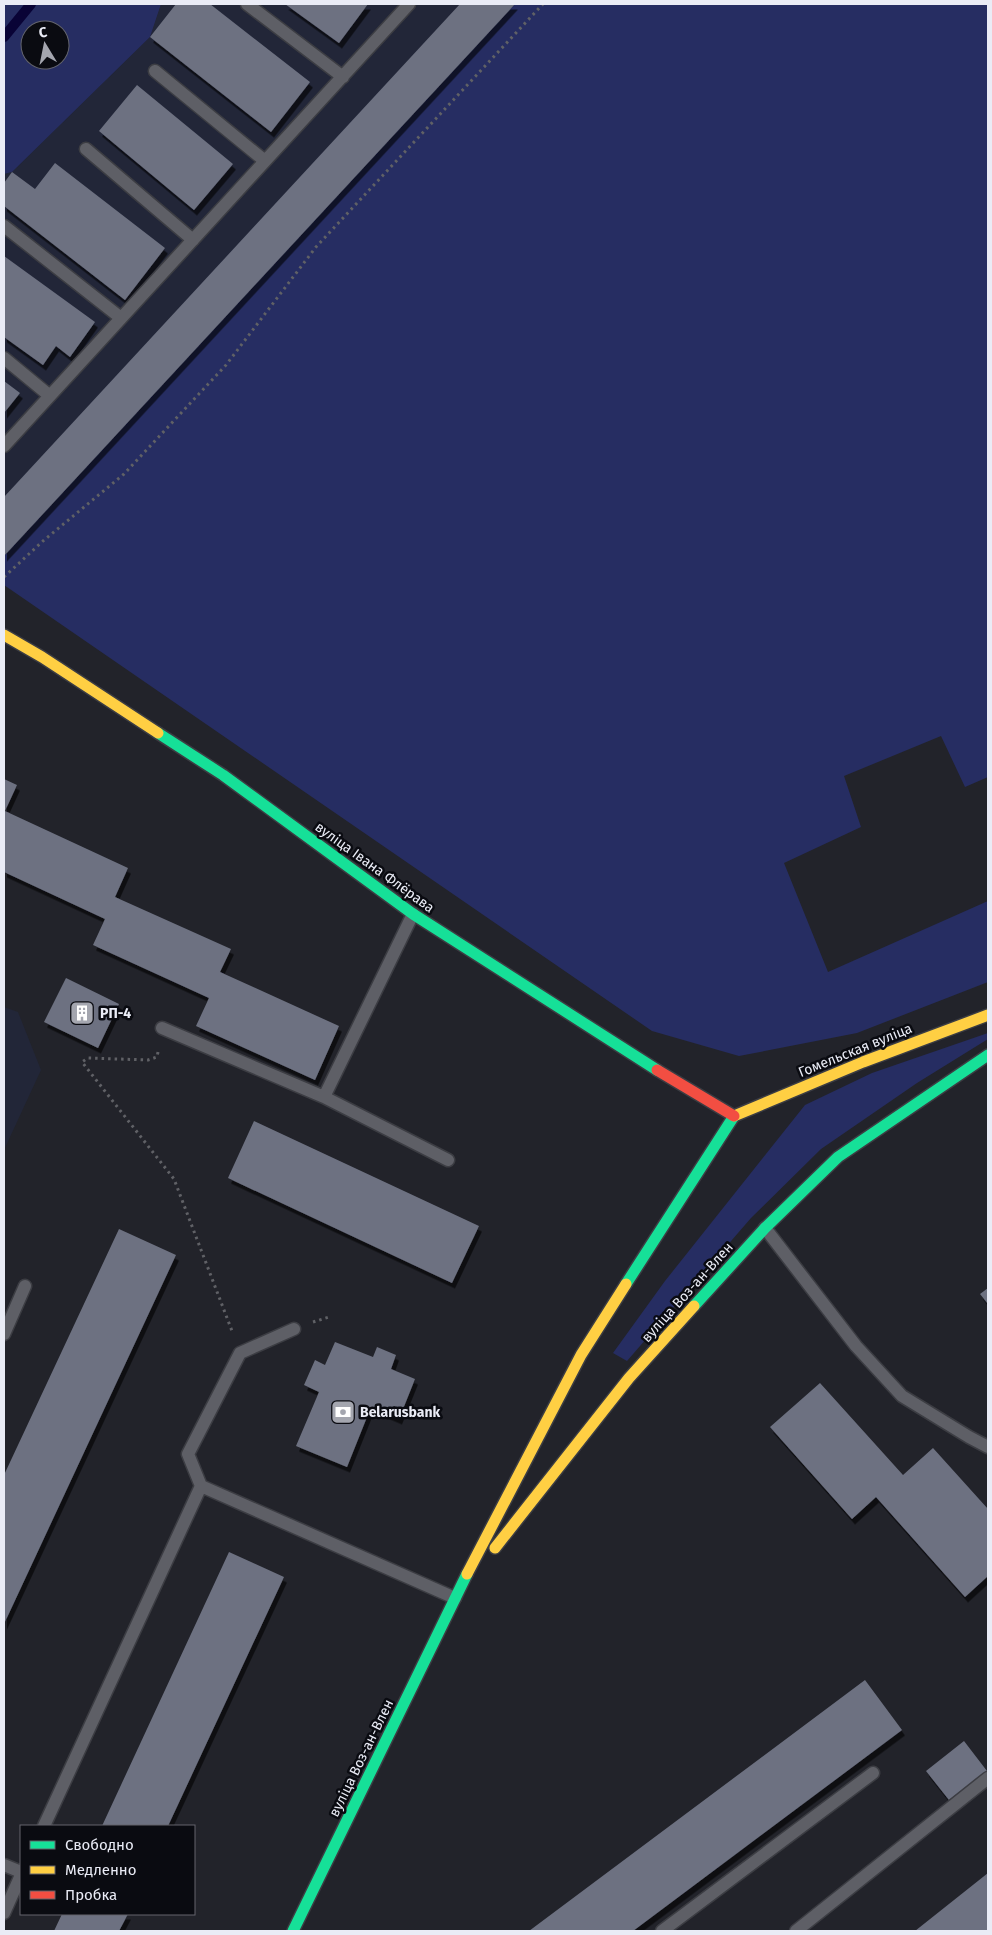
<svg xmlns="http://www.w3.org/2000/svg" width="992" height="1935" viewBox="0 0 992 1935" font-family="'Fira Sans',sans-serif">
  <defs>
    <filter id="shadow"><feDropShadow dx="3" dy="5.5" stdDeviation="0" flood-color="#0009"/></filter>
  </defs>
  <rect width="100%" height="100%" fill="#22232a"/>
  <path fill="#222638" d="M161,4H515L4,556V174L12,172L150,37Z
    M4,1007L18,1012L41,1070L4,1150Z"/>
  <path fill="#262d62" fill-rule="evenodd" d="M4,4H161L150,37L12,172L4,174ZM30,30H60V60H30Z
    M515,4H988V777L965,787L941,736L844,776L861,827L784,863L828,972L988,901V982L857,1033L739,1056L652,1031L4,585V556Z
    M988,1033V1039L917,1083L821,1149L751,1218L627,1361L613,1353L665,1281L805,1105L872,1073Z"/>
  <g fill="none" stroke-linecap="round" stroke-linejoin="round">
    <path stroke="#090336" stroke-width="10" d="M4,37L31,4"/>
  </g>
  <path fill="#6d7181" filter="url(#shadow)" d="M176,4H210L310,82L271,132L150,37Z
    M285,4H368L339,43Z
    M460,4H515L4,556V497Z
    M137,85L233,164L194,210L99,131Z
    M55,163L165,248L125,300L4,206V183L12,172L35,189Z
    M4,256L95,322L70,357L56,346L43,365L4,337Z
    M4,381L20,393L4,413Z
    M4,779L17,785L5,811L128,868L115,897L231,949L220,972L339,1026L315,1080L196,1026L209,998L93,945L105,919L4,872Z
    M66,978L119,1004L98,1048L44,1022Z
    M254,1121L479,1226L452,1283L228,1178Z
    M119,1229L176,1255L4,1624V1475Z
    M988,1288V1304L980,1294Z
    M335,1342L373,1357L377,1347L396,1355L391,1369L415,1379L399,1419L371,1407L347,1467L296,1446L319,1392L304,1385L315,1360L325,1365Z
    M820,1383L903,1475L933,1448L988,1509V1576L965,1597L876,1497L852,1519L770,1427Z
    M229,1552L284,1577L168,1826H102Z
    M865,1680L902,1730L633,1931H529Z
    M964,1741L987,1771L949,1800L926,1771Z
    M988,1873V1931H915Z
    M62,1914H128L119,1931H54Z"/>
  <g fill="none" stroke-linecap="round" stroke-linejoin="round">
    <g stroke="#3c3d43" stroke-width="15">
      <path id="lane" d="M247,4L343,77
        M155,71L265,161
        M86,149L193,240
        M4,226L121,318
        M4,358L50,396
        M4,446L409,4
        M413,914L324,1097L448,1160
        M162,1028L324,1097
        M765,1228L856,1346L902,1396L969,1437L988,1447
        M294,1329L240,1353L188,1454L201,1486L455,1598
        M4,1334L25,1286
        M44,1826L201,1486
        M4,1865L21,1872
        M4,1913L21,1875
        M662,1931L873,1773
        M796,1931L988,1778"/>
    </g>
    <g stroke="#3c3d43" stroke-width="14">
      <path id="fast" d="M158,733L223,775L413,914L657,1070
        M626,1284L734,1116
        M694,1306L765,1228L838,1157L988,1055
        M293,1931L467,1574"/>
    </g>
    <g stroke="#3c3d43" stroke-width="14">
      <path id="slow" d="M4,635L42,657L158,733
        M734,1116L863,1062L988,1015
        M495,1548L629,1378L694,1306
        M467,1574L581,1355L626,1284"/>
    </g>
    <g stroke="#3c3d43" stroke-width="14">
      <path id="jam" d="M657,1070L734,1116"/>
    </g>
    <path stroke="#606166" stroke-width="3" stroke-dasharray="2.5 4" stroke-linecap="butt" d="M4,577L43,541L124,474L226,365L316,247L543,4
      M158,1052L157,1057L148,1060L88,1058L82,1062L174,1179L232,1331
      M313,1322L329,1317"/>
    <use href="#lane" stroke="#5e5f66" stroke-width="12"/>
    <use href="#fast" stroke="#16e098" stroke-width="11"/>
    <use href="#slow" stroke="#ffcf43" stroke-width="11"/>
    <use href="#jam" stroke="#f24e42" stroke-width="11"/>
  </g>
  <defs>
    <g id="building-square" transform="scale(1.25)"><rect x="-9" y="-9" width="18" height="18" rx="4" fill="#a4a6af" stroke="#0a0b11"/><path d="M-4-6H4V6H1V3H-1V6H-4ZM-2.5-4.3h1.7v1.8h-1.7ZM.8-4.3h1.7v1.8H.8ZM-2.5-1h1.7V.8h-1.7ZM.8-1h1.7V.8H.8Z" fill="#fff"/></g>
    <g id="bank-square" transform="scale(1.25)"><rect x="-9" y="-9" width="18" height="18" rx="4" fill="#a4a6af" stroke="#0a0b11"/><path d="M-6-4H6V4H-6ZM0-2.3a2.3 2.3 0 1 0 0 4.6a2.3 2.3 0 1 0 0-4.6Z" fill="#fff"/></g>
  </defs>
  <g fill-rule="evenodd">
    <use href="#building-square" x="82" y="1013"/>
    <use href="#bank-square" x="343" y="1412"/>
  </g>
  <g text-anchor="middle" stroke-width="5" stroke-linejoin="round" paint-order="stroke">
    <g font-size="14" fill="#eaecf6" stroke="#0a0b11">
      <text transform="translate(375 867) rotate(36)" y="5">вуліца Івана Флёрава</text>
      <text transform="translate(855 1050) rotate(-22)" y="5">Гомельская вуліца</text>
      <text transform="translate(687 1292) rotate(-48)" y="5">вуліца Воз-ан-Влен</text>
      <text transform="translate(361 1758) rotate(-64)" y="5">вуліца Воз-ан-Влен</text>
    </g>
    <g font-size="14" font-weight="bold" fill="#eaecf6" stroke="#0a0b11" text-anchor="start">
      <text x="100" y="1018">РП-4</text>
      <text x="360" y="1417">Belarusbank</text>
    </g>
  </g>
  <rect width="992" height="1935" fill="none" stroke="#eaecf6" stroke-width="10"/>
  <rect x="20" y="1825" width="175" height="90" fill="#0a0b11" stroke="#64656d"/>
  <rect x="30" y="1841" width="25" height="8" fill="#16e098" stroke="#64656d"/>
  <text x="65" y="1850" font-size="15" fill="#eaecf6">Свободно</text>
  <rect x="30" y="1866" width="25" height="8" fill="#ffcf43" stroke="#64656d"/>
  <text x="65" y="1875" font-size="15" fill="#eaecf6">Медленно</text>
  <rect x="30" y="1891" width="25" height="8" fill="#f24e42" stroke="#64656d"/>
  <text x="65" y="1900" font-size="15" fill="#eaecf6">Пробка</text>
  <g transform="translate(45 45) rotate(350)"><circle r="24" fill="#0a0b11" stroke="#64656d"/>
  <path d="M0-4L9 19L0 12L-9 19Z" fill="#a4a6af"/>
  <text y="-8" font-size="14" font-weight="bold" text-anchor="middle" fill="#eaecf6">С</text>
  </g>
</svg>
